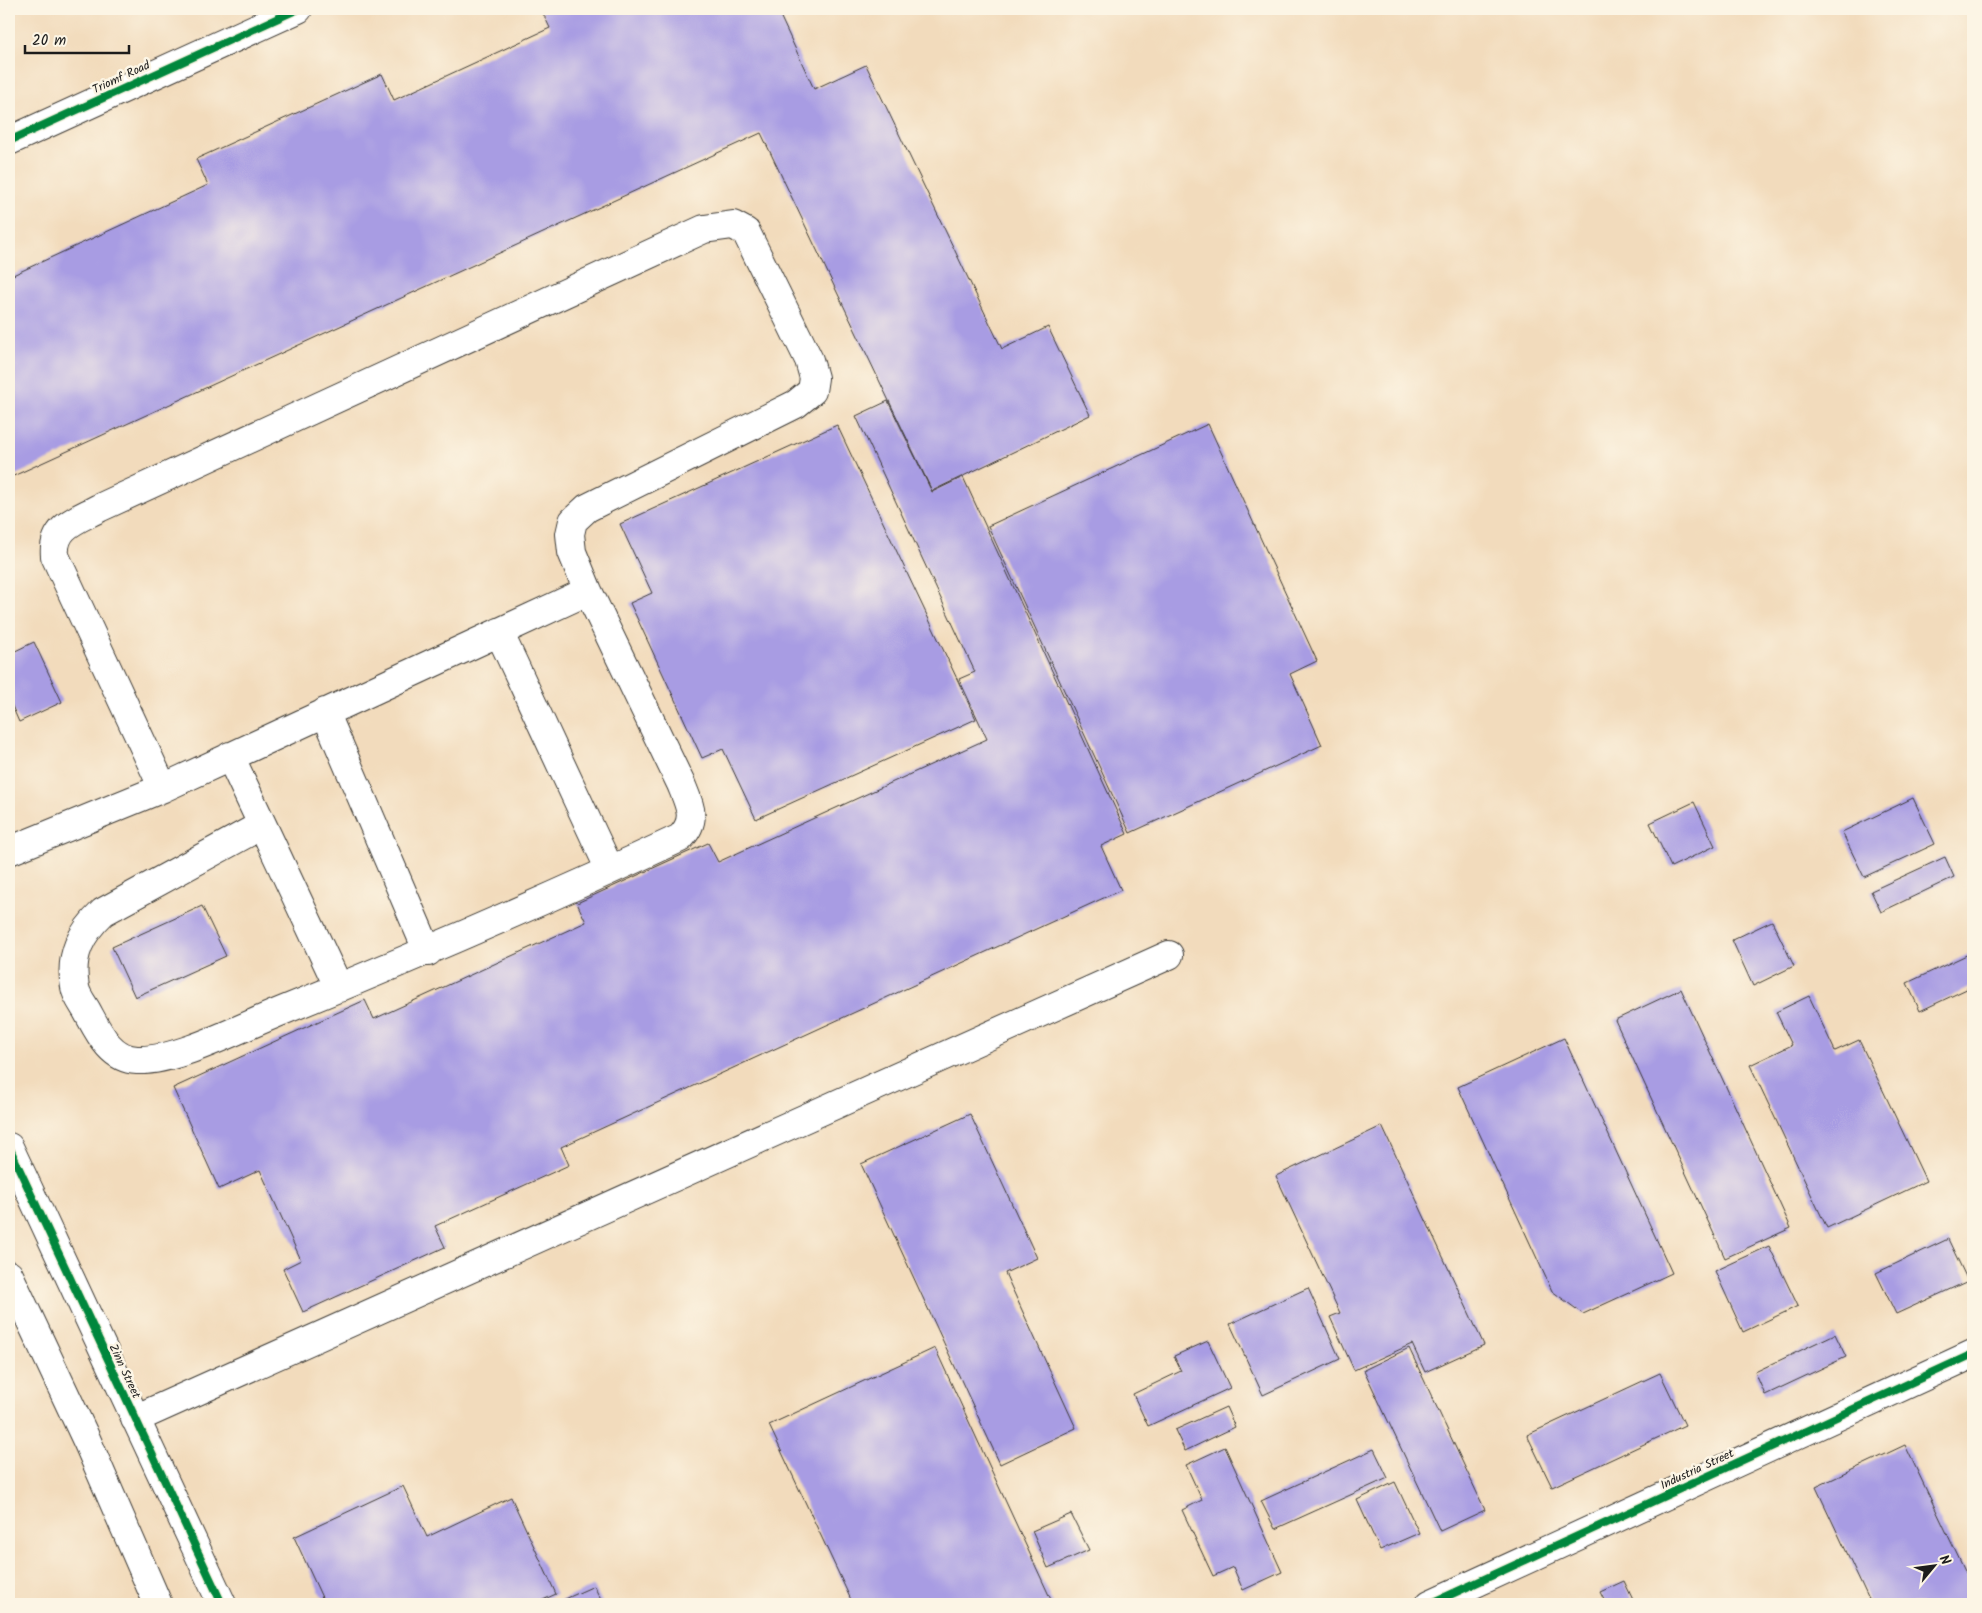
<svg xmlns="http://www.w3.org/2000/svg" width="1982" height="1613" viewBox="0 0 1982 1613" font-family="Kalam,sans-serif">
  <rect width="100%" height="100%" fill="#fcf5e5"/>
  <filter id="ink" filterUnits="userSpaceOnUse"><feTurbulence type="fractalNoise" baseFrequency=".02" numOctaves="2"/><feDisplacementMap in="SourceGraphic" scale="10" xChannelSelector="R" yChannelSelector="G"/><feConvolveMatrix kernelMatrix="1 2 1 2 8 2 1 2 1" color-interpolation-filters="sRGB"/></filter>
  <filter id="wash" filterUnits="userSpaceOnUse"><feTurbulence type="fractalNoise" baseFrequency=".0096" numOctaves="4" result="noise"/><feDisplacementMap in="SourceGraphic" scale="20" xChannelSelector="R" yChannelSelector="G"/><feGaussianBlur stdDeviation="1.12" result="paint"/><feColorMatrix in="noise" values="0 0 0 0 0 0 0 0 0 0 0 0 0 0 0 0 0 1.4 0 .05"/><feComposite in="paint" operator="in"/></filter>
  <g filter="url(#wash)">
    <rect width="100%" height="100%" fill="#f2dbbc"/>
    <g id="blocks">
      <path fill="#a89ce3" d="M541,9H777L814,89L866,65L1002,349L1048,327L1090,415L932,491L761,133L9,478V265L13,275L208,185L196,159L382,74L394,100L550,28Z
        M888,401L932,492L963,477L1127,834L1101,846L1121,890L561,1147L569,1165L435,1226L445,1247L303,1312L283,1269L301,1260L260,1170L219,1189L173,1088L365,1000L374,1019L586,922L577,903L708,843L718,862L987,739L959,679L975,672L856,416Z
        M1208,424L1317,661L1290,674L1322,745L1130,833L988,526Z
        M837,425L976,719L756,819L723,749L702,758L630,603L652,593L620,524Z
        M34,642L62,702L19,722L9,699V654Z
        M1913,798L1935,844L1864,877L1842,832Z
        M1694,802L1715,846L1671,867L1650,823Z
        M1945,857L1954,877L1881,912L1871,891Z
        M202,906L226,956L135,997L112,947Z
        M1772,921L1794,966L1753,986L1732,940Z
        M1973,952V986L1920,1011L1907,983Z
        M1681,989L1791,1228L1725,1258L1615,1020Z
        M1809,996L1835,1051L1859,1040L1926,1181L1827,1228L1750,1065L1792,1045L1776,1012Z
        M1564,1038L1672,1273L1583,1314L1552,1291L1458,1087Z
        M970,1114L1037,1258L1005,1273L1076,1428L1000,1464L861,1164Z
        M1382,1126L1484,1345L1425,1372L1412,1344L1354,1370L1330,1317L1340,1313L1276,1176Z
        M1948,1239L1968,1281L1896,1314L1876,1273Z
        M1769,1246L1798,1306L1743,1332L1715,1271Z
        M1308,1288L1340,1359L1263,1395L1230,1324Z
        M1835,1334L1846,1357L1765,1395L1755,1372Z
        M1208,1341L1230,1388L1148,1426L1133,1394L1181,1371L1174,1356Z
        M935,1348L1053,1604H853L769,1425Z
        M1409,1348L1485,1510L1440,1531L1364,1370Z
        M1660,1373L1685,1425L1552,1487L1527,1435Z
        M1226,1407L1235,1427L1185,1451L1175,1430Z
        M1905,1445L1973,1588V1604H1871L1816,1487Z
        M1225,1447L1282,1572L1243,1590L1233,1567L1213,1576L1182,1510L1202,1500L1186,1465Z
        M1374,1449L1388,1478L1275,1529L1261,1501Z
        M1395,1482L1419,1533L1380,1550L1357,1500Z
        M403,1486L427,1537L511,1497L556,1594L534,1604H325L294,1537Z
        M1071,1514L1089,1550L1048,1568L1032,1531Z
        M1624,1581L1635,1604H1606L1600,1592Z
        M594,1586L603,1604H554Z"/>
    </g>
  </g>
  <g filter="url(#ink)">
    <use href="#blocks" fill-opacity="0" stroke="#3c3934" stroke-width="1"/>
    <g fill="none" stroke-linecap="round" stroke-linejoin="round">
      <g stroke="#3c3934" stroke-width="30">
        <path id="minor" d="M9,141L298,9
          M499,632L610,870
          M325,712L428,952
          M230,756L339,988
          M163,788L55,556C52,526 77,520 99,508L704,229L733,225L746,232L809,360L814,378L812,391L796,404L587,508L573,521L570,534L572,552L588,591L681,784C690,806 698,820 680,838C547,900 412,958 277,1013C240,1028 175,1062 137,1060C110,1059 98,1031 87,1011C83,1004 76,995 75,987C69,955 81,933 103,912L262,825
          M9,851L163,788L588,591
          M9,1147L222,1604
          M9,1275L87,1441L158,1604
          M135,1419L1169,955
          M1430,1604L1973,1354"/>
      </g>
      <use href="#minor" stroke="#fff" stroke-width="28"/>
      <g stroke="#fcf5e5" stroke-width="11">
        <path id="cycleway" d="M9,141L298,9
          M9,1147L222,1604
          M1430,1604L1973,1354"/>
      </g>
      <use href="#cycleway" stroke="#00873e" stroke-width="8"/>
    </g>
  </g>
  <g text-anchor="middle" stroke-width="5" stroke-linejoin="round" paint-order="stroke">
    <g font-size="12" fill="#1c1c1c" stroke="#fcf5e5">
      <text transform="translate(121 77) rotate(-25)" y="4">Triomf Road</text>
      <text transform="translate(125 1371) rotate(65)" y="4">Zinn Street</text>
      <text transform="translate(1697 1469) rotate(-25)" y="4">Industria Street</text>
    </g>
  </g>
  <rect width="1982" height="1613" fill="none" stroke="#fcf5e5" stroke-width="30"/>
  <g transform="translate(1934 1566) rotate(61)" stroke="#fcf5e5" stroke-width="4" paint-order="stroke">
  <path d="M0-4L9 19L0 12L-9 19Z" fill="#1c1c1c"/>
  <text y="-8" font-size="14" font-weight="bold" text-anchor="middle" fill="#1c1c1c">N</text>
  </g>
  <path d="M25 45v8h104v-8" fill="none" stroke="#1c1c1c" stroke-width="2.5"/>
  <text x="32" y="45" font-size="15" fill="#1c1c1c" stroke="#fcf5e5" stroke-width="4" paint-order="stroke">20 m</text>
</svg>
